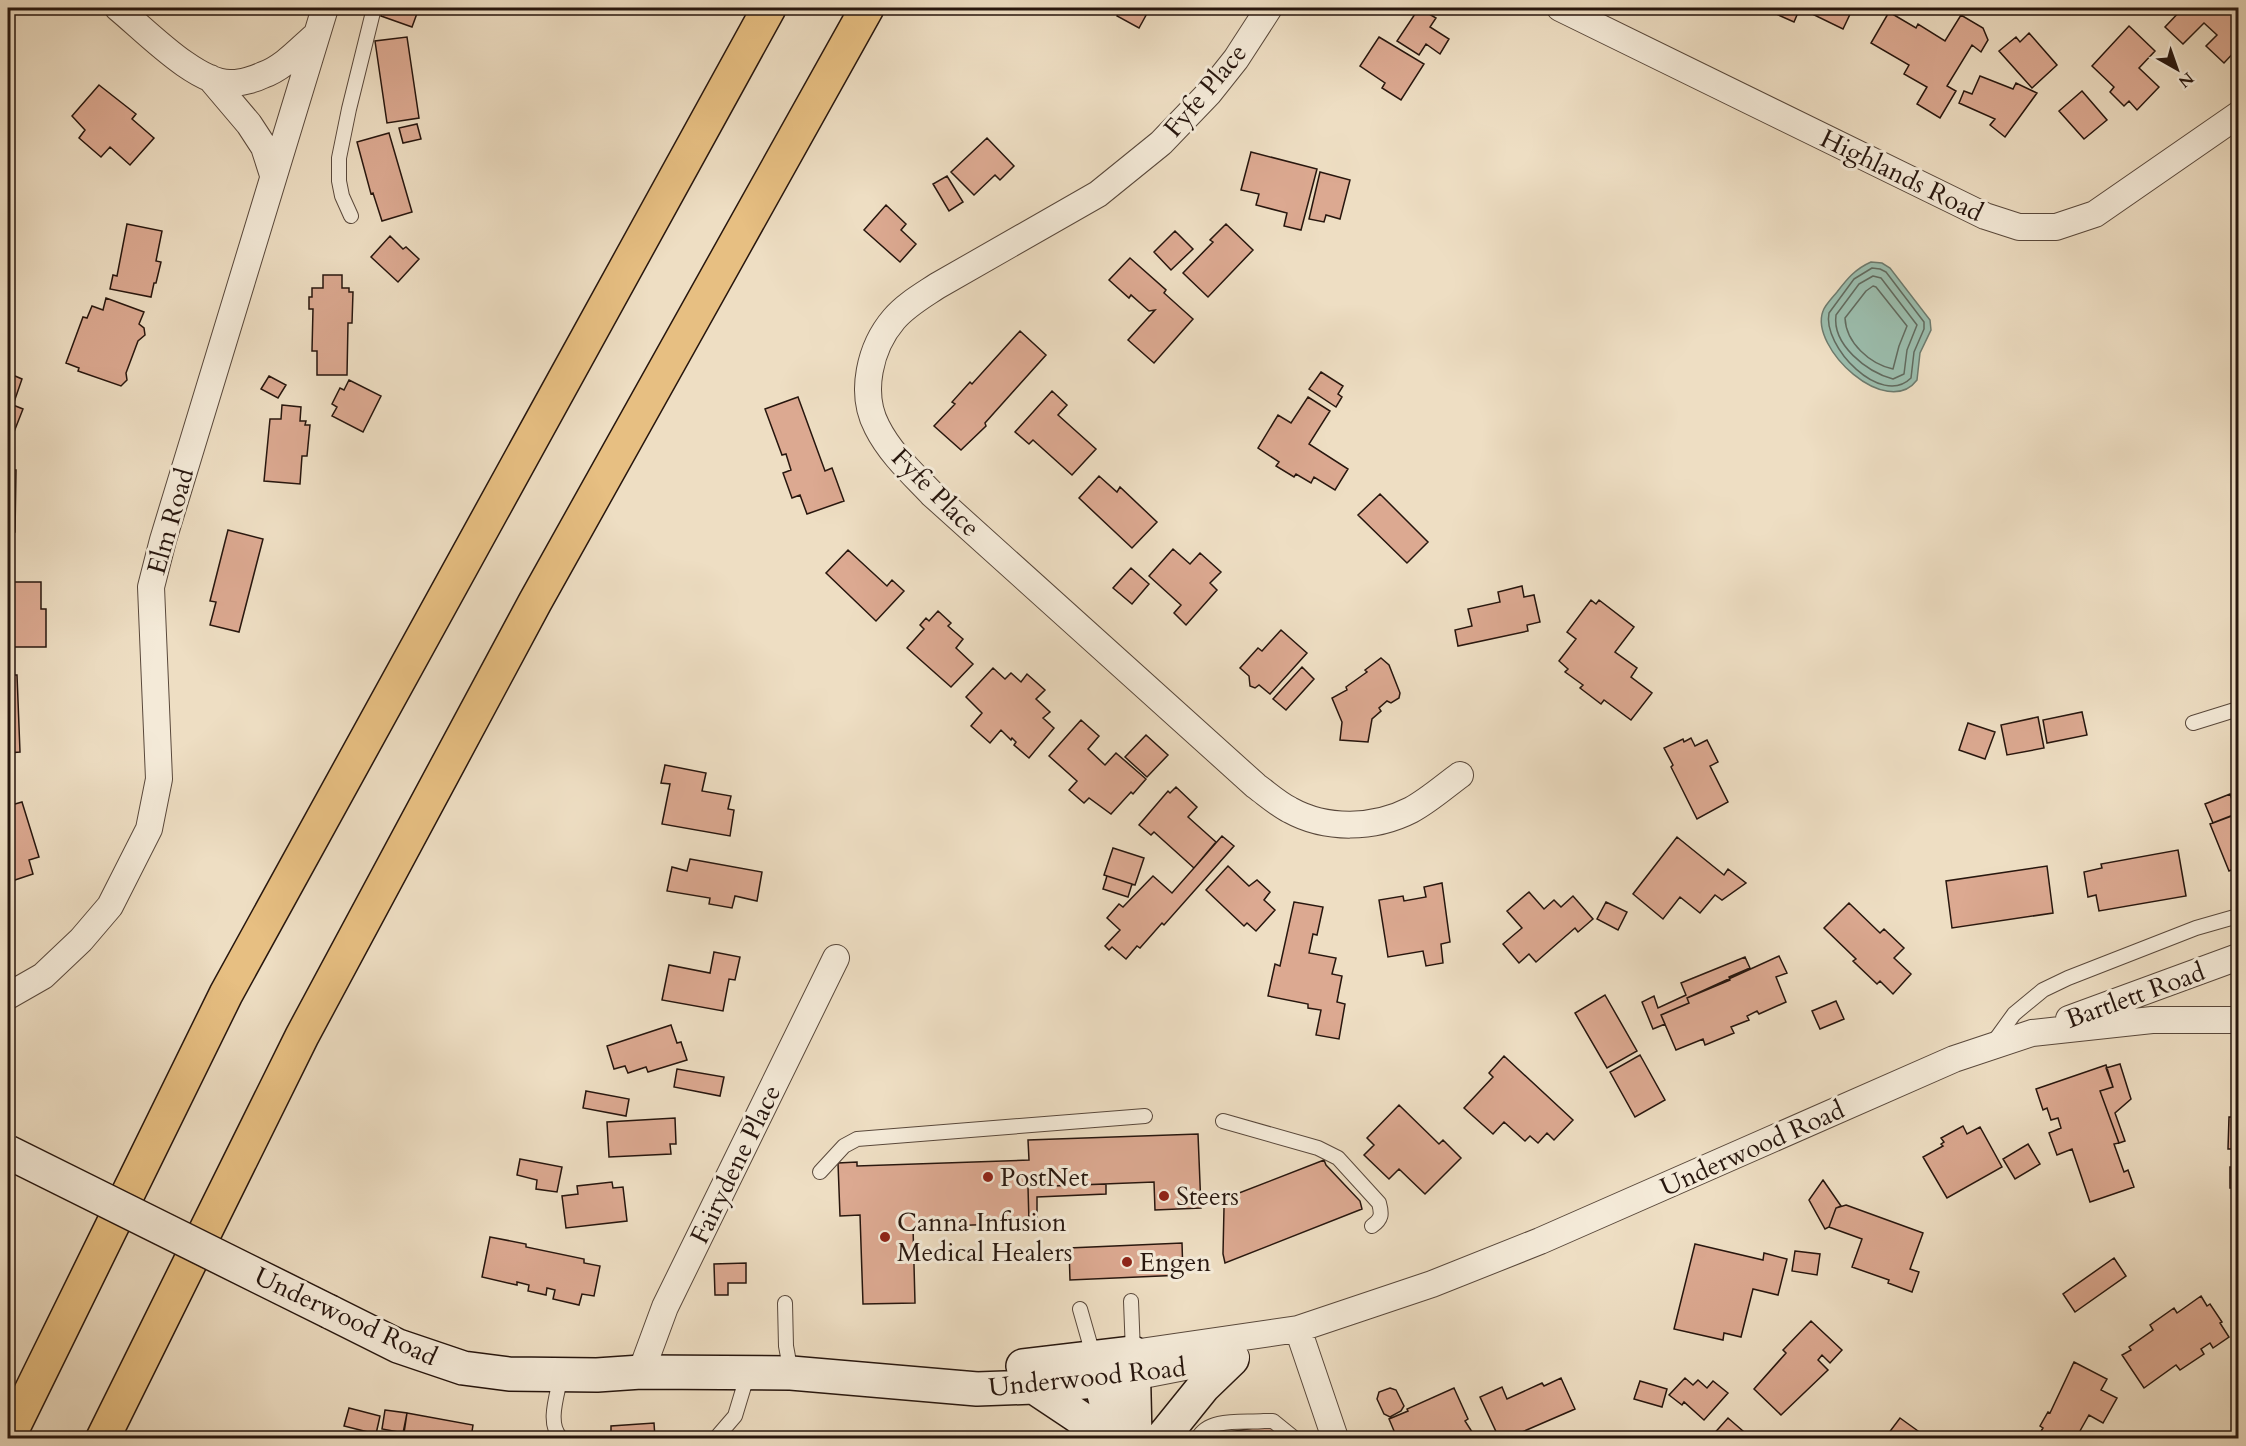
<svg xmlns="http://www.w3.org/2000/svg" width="2246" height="1446" viewBox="0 0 2246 1446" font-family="Cardo,serif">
  <rect width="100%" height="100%" fill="#eedec3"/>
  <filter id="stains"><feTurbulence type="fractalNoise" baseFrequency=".00333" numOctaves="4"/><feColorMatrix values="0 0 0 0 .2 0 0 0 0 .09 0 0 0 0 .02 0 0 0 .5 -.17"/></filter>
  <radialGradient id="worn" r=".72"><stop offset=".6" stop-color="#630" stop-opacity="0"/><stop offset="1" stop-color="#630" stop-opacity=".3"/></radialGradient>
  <path fill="#9bbdad" stroke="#6d7a6d" stroke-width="1.5" d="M1871,262L1882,263L1890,268L1930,320L1931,330L1920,353L1917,380C1887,420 1809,348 1823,311C1825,305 1832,298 1837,292C1847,279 1855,269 1871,262Z"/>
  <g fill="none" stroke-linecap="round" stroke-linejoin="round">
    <path stroke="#616a5e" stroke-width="1.5" d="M1872,268L1880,269L1886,272L1924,322V329L1914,352L1911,378C1881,408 1822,346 1829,313L1854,279Z
      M1873,276L1881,278L1917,325L1907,350L1904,374L1893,379C1867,372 1832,345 1836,315L1859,284Z
      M1873,286L1876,287L1907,326L1899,346L1893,369C1870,364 1846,343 1845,318L1866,291Z"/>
  </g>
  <path fill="#dca991" stroke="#27160e" stroke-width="1.5" d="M384,8H419L412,27L381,16Z
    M1121,8H1150L1139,28L1117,16Z
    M1419,8L1436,18L1430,27L1449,39L1440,54L1426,44L1419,55L1397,41Z
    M1779,8H1853L1843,29L1800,8L1794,22L1776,14Z
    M2183,8H2238V48L2224,63L2206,46L2217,35L2204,23L2183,44L2165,27Z
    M1889,12L1916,28L1918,24L1945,41L1961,15L1983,28L1988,40L1981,52L1972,45L1947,86L1956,91L1940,118L1917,104L1927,87L1904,74L1909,65L1871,43Z
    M2129,26L2155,51L2139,68L2159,87L2137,110L2129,101L2124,106L2110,92L2114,87L2092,66Z
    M2029,33L2057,65L2032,88L1999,51L2016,37L2020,42Z
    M407,37L419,118L387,123L375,41Z
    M1379,37L1424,64L1401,100L1382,88L1385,83L1360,66Z
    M1980,76L2013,89L2016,83L2037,93L2005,137L1990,125L1995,119L1959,103L1964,91L1972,94Z
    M99,85L136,114L132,119L154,138L130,165L110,147L101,157L79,138L85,130L72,116Z
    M2082,91L2107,120L2084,139L2059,111Z
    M417,124L421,139L403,143L399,128Z
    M389,133L412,212L382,221L373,193L371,194L357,142Z
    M987,138L1014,166L1000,180L995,175L974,195L951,172Z
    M1251,152L1317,169L1301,230L1284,226L1287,213L1256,205L1259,194L1241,190Z
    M1320,172L1350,180L1340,219L1326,215L1324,222L1309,219Z
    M947,176L963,202L949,211L933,184Z
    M886,205L906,224L901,230L916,244L900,262L864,230Z
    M127,224L162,231L156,261L161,262L156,283H154L151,297L110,289L113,275L117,276Z
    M1226,224L1253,250L1208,297L1183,273L1213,242L1210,240Z
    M1175,231L1193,249L1171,270L1154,252Z
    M390,236L403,249L406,247L419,259L398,282L371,257Z
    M1130,258L1166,290L1164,293L1193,319L1154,363L1128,340L1155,310L1149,311L1131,295L1129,298L1109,280Z
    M323,275H342V288H349V292H353L352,323H348L347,375H317V351H312L313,309H309V297H312V288H323Z
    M106,298L144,312L139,324L144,328L145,335L138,341L126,373L127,380L121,386L78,371L79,368L66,363L83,317L87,318L92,306L103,310Z
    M1020,331L1046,355L985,423L986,426L961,450L934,426L955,404L952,402L970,382L972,384Z
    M1321,372L1343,386L1338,394L1342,397L1336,407L1309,389Z
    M8,373L22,379L13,405L23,409L12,437L8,435Z
    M269,376L286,385L278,398L261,389Z
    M349,380L381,396L363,432L332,416L337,407L332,404L340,388L344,390Z
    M1052,391L1067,405L1058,415L1096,449L1072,475L1033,440L1029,444L1015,432Z
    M798,397L825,471L832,468L844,501L807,514L800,495L792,498L783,473L791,470L786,454L782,455L765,409Z
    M1308,397L1330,411L1309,444L1348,469L1335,490L1314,477L1311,483L1296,474L1294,477L1276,466L1279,462L1258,448L1278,415L1291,423Z
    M282,405L301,407L300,421H306L305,425H310L307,456H302L300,484L264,481L270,419H281Z
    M8,470H16L15,532H9L8,559Z
    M1099,476L1117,492L1120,487L1157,522L1132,548L1079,498Z
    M1380,494L1428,542L1407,563L1358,515Z
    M228,530L263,539L239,632L210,625L216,602L210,601Z
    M1173,549L1190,564L1200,553L1221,572L1210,583L1217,590L1186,625L1174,613L1181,605L1149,576Z
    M848,550L887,586L892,580L904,591L876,621L826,573Z
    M1131,568L1149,584L1132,604L1113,588Z
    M8,582H41V609H46V647H8Z
    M1522,586L1524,597L1534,595L1540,622L1527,625L1528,631L1458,646L1455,630L1472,626L1468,609L1500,602L1498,592Z
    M1591,600L1596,604L1599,600L1634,627L1615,652L1637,668L1631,677L1652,693L1631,720L1604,700L1601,704L1580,688L1583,685L1565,672L1568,669L1559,661L1576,639L1567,632Z
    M938,611L951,623L948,626L963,639L956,648L973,664L951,687L907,648L924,629L920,625L926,618L929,621Z
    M1281,630L1307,653L1270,694L1259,685L1255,688L1250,686L1249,676L1240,668L1258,648L1262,651Z
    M1381,658L1389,665L1400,693L1399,698L1391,703L1387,701L1379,708L1381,711L1372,719L1368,742L1340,740L1342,722L1332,698L1347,690L1346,687L1367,672L1365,670Z
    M1302,667L1314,679L1286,710L1273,699Z
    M993,668L1005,679L1011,673L1021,682L1027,674L1045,690L1036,699L1050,712L1043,718L1054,728L1029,758L1014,745L1016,742L1012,738L1011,740L1001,730L990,743L971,726L982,713L966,697Z
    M8,675H17L20,752L8,753Z
    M2082,712L2087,735L2047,743L2043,720Z
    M2038,717L2044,748L2007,755L2001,725Z
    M1081,720L1099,736L1088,749L1105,765L1116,753L1146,779L1133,794L1131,792L1111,814L1089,798L1084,803L1069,790L1077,781L1049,756Z
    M1968,723L1995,732L1985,759L1959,750Z
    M1146,735L1168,755L1147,777L1125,757Z
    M1691,738L1695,746L1707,740L1718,762L1710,766L1728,802L1697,819L1671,767L1673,765L1664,748L1683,739L1684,742Z
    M665,765L706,773L702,791L731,796L728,809L734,810L730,836L662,824L670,784L661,783Z
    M1176,787L1197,807L1188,817L1216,842L1194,868L1154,832L1151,835L1139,825L1168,791L1170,793Z
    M2238,790V809L2232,793Z
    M2230,794L2237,814L2213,823L2205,804Z
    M22,802L39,857L29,860L33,874L9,882L8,876V806Z
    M2238,813V867L2229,871L2210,824Z
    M1222,836L1234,846L1164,925L1162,923L1140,948L1137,946L1126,959L1112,947L1109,950L1105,946L1120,930L1107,918L1119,904L1123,907L1153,876L1172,893Z
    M1677,837L1724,875L1728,869L1746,883L1722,900L1715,895L1700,913L1680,897L1663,919L1633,894Z
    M1113,848L1144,858L1135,885L1104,875Z
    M2178,850L2186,896L2099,911L2096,895L2088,897L2084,872L2102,868L2101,864Z
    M690,859L762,872L757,901L735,896L732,908L709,904L710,898L667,891L672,867L687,871Z
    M1228,866L1249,886L1257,880L1270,892L1264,900L1275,910L1256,931L1247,923L1244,926L1206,890Z
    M2047,866L2053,913L1952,928L1946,881Z
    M1107,876L1132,884L1128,897L1103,889Z
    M1442,883L1450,942L1441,944L1443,963L1426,966L1423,951L1388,957L1379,900L1403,896L1404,901L1426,897L1424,887Z
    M1529,892L1544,909L1554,900L1561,907L1573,896L1593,919L1578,932L1575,928L1536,962L1529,954L1519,963L1503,944L1522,928L1507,911Z
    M1294,902L1323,907L1317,935L1313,934L1309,953L1336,958L1332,974L1342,976L1337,1002L1345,1004L1339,1039L1316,1035L1321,1010L1308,1008V1004L1268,996L1275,964L1280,966Z
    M1606,902L1627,912L1618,930L1597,919Z
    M1849,903L1880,933L1884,929L1904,948L1894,958L1911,974L1893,994L1880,981L1877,984L1853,961L1856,959L1824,928Z
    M714,952L740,957L735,980L729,979L723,1011L662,1000L669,965L710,973Z
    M1779,956L1787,973L1776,977L1786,1002L1759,1014L1757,1011L1747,1016L1749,1020L1731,1027L1734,1033L1705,1045L1703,1039L1676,1050L1661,1015L1689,1003L1687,998Z
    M1745,957L1750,968L1729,977L1730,980L1687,998L1689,1003L1661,1015L1665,1024L1653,1029L1642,1002L1654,996L1658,1008L1686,995L1681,983Z
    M1605,995L1637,1051L1607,1068L1575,1013Z
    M1836,1001L1844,1019L1820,1029L1812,1011Z
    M671,1025L677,1043L681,1042L687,1060L648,1072L646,1067L628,1073L625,1066L614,1069L607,1046Z
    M1640,1055L1665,1100L1635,1117L1610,1072Z
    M1504,1056L1573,1120L1554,1140L1547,1133L1538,1143L1530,1136L1525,1141L1504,1122L1493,1134L1464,1108L1493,1077L1489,1073Z
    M2120,1064L2131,1099L2115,1113L2125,1141L2119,1143L2100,1091L2113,1087L2106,1068Z
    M2106,1065L2113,1087L2100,1091L2119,1143L2114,1144L2124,1172L2128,1170L2134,1187L2090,1202L2072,1149L2057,1155L2049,1133L2061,1128L2058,1118L2051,1120L2047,1108L2043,1110L2036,1089Z
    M677,1069L724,1077L720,1096L674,1087Z
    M586,1091L629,1099L626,1116L583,1108Z
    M1399,1105L1439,1144L1443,1140L1461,1158L1425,1194L1399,1169L1389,1179L1364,1155L1374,1145L1367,1138Z
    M2229,1117H2238V1149H2228Z
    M675,1118L676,1144H670L671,1154L609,1157L607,1122Z
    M1963,1126L1967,1134L1980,1127L2002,1167L1947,1198L1923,1157L1943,1146L1941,1144L1944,1142L1941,1138Z
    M1198,1134L1201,1208L1155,1210L1154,1182L1028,1187L1029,1223L913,1227L915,1303L863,1304L860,1215L840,1216L838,1163L857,1162V1166L1029,1160L1028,1140Z
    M2028,1144L2040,1164L2015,1179L2003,1159Z
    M520,1159L562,1167L557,1192L536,1189L537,1180L517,1175Z
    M1324,1160L1326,1165L1360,1201L1362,1209L1225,1263L1223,1254L1224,1208L1221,1200Z
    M2230,1167H2238V1188H2230Z
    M1823,1180L1841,1206L1836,1208L1829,1227L1825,1229L1809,1200Z
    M612,1182L613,1188L623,1187L627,1221L566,1228L562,1196L578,1194L577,1186Z
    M1106,1184V1194L1037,1197V1222L1029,1223L1028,1187Z
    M1846,1205L1923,1233L1910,1269L1919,1272L1912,1292L1888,1283L1889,1280L1852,1267L1862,1239L1829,1227L1836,1208Z
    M490,1237L526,1244V1247L584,1259V1263L600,1266L594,1296L582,1294L579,1305L553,1299L555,1290L547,1288L546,1295L528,1291L529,1285L517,1282V1285L482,1277Z
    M1182,1243L1183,1275L1070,1280L1069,1248Z
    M1695,1244L1763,1260L1764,1253L1787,1259L1778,1295L1753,1289L1741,1337L1724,1333L1723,1340L1674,1329Z
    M1795,1251L1820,1254L1817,1275L1792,1271Z
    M2114,1258L2126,1276L2075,1312L2063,1294Z
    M746,1263V1283H728V1295H715L714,1264Z
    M2201,1296L2207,1306L2210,1304L2222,1322L2220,1323L2229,1337L2213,1348L2210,1343L2201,1349L2204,1354L2180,1370L2176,1365L2144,1388L2122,1355L2131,1350L2129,1347L2153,1330L2150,1325L2174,1308L2177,1313Z
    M1811,1321L1842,1350L1830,1363L1822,1355L1818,1360L1828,1370L1781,1415L1754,1389L1786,1353L1783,1350Z
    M2074,1362L2107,1379L2101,1390L2117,1398L2103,1423L2089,1415L2076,1438H2050L2040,1433L2043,1428L2040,1426L2048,1412L2050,1413Z
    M1561,1378L1575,1409L1508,1438H1499L1480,1397L1502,1387L1507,1399L1542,1383L1544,1386Z
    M1685,1378L1693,1385L1698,1380L1707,1388L1713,1381L1728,1393L1704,1420L1684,1402L1682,1405L1669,1395Z
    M1640,1381L1667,1389L1662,1407L1634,1399Z
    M1390,1388L1396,1390L1404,1406L1401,1411L1390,1417L1384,1414L1377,1399L1379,1392Z
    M1454,1388L1468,1419L1465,1421L1476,1438H1420L1418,1433L1405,1438H1397L1389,1419L1408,1411L1407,1409Z
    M349,1408L380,1416L376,1434L344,1426Z
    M385,1410L407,1413L404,1433L382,1429Z
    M407,1413L473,1425L471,1438H402Z
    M1728,1418L1751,1438H1710Z
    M1900,1418L1925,1436L1923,1438H1885Z
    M654,1423L655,1438H611V1426Z
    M1272,1425L1277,1438H1206V1436Z
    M472,1432L485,1435L484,1438H471Z"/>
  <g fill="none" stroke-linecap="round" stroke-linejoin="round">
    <g stroke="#59483b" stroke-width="16">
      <path id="lane" d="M351,216L342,196L339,181V158L349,109L374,8
        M2193,723L2238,709
        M1993,1043L2014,1014L2043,990L2068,978L2196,928L2238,916
        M1223,1121L1318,1148L1338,1158L1379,1203C1382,1214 1382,1219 1372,1226
        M820,1172L844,1146L857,1139L1145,1116
        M1131,1301L1133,1353
        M785,1303L786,1346L791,1373
        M1080,1309L1094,1358
        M561,1438C546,1424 558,1393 561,1375
        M716,1438L735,1416L748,1373
        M1198,1438C1209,1417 1243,1423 1264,1421H1273L1294,1438"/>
    </g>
    <g stroke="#59483b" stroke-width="28">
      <path id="street" d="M118,8C144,29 197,85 232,83C241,83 255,79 263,75C283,68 299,50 315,36
        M1269,8L1236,59L1209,93L1161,143L1098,194L937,286C922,296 906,305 894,319C870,347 859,393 877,427C890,453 912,473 932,494L1256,786C1267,794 1278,804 1290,810C1326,830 1374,829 1411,810C1428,801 1445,786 1460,775
        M1560,8L1985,216L2019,227H2056L2095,214L2238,115
        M210,78L249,124L264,147L273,175
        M8,996L43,976L81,940L110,906L149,829L159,779L151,587L163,540L325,8
        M2069,1019L2238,957
        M1298,1329L1335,1438
        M1133,1353L1298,1329L1432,1284L1540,1241L1954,1059L2032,1033L2152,1020H2238
        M641,1372L665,1307L836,958
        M1133,1377L1236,1357"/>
    </g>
    <g stroke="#27160e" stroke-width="36">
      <path id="secondary" d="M330,1312L398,1346L463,1368L509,1374L597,1375L641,1372L791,1373L977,1389L1034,1387L1133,1377
        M1095,1359L1115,1438
        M1023,1366L1133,1353L1135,1438
        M1034,1387L1079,1417L1100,1438
        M1162,1438L1204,1386L1232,1359"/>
    </g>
    <g stroke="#27160e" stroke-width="36">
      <path id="highway" d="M8,1438L226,994L769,8
        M103,1438L302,1036L535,602L867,8"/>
    </g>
    <use href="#lane" stroke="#f4ead8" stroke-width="14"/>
    <use href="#street" stroke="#f4ead8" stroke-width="26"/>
    <use href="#secondary" stroke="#f4ead8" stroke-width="33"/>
    <use href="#highway" stroke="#e7bf82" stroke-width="33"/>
    <g stroke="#27160e" stroke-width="36" stroke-linecap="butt">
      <path id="secondary-bridge" d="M8,1152L330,1312"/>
    </g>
    <use href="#secondary-bridge" stroke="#f4ead8" stroke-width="33"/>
  </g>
  <g fill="#8f2418" stroke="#f4ead8" stroke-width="2">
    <circle cx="988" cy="1177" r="6"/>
    <circle cx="1164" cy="1196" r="6"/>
    <circle cx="885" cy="1237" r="6"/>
    <circle cx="1127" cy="1262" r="6"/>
  </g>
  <g text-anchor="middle" stroke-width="6" stroke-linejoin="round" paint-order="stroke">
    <g font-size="26" fill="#27160e" stroke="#f4ead8">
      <text transform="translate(1205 90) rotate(-50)" y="9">Fyfe Place</text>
      <text transform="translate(1902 175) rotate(26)" y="9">Highlands Road</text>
      <text transform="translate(936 492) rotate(45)" y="9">Fyfe Place</text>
      <text transform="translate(170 521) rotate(-74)" y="9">Elm Road</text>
      <text transform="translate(2135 995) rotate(-20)" y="9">Bartlett Road</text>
      <text transform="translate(1752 1148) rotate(-24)" y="9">Underwood Road</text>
      <text transform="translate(735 1164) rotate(-64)" y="9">Fairydene Place</text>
      <text transform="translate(346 1316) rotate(25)" y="9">Underwood Road</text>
      <text transform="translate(1087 1377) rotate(-6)" y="9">Underwood Road</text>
    </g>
    <g font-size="26" fill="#27160e" stroke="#f4ead8" text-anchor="start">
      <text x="1000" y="1186">PostNet</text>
      <text x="1176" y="1205">Steers</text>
      <text x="897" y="1231">Canna Infusion<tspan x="897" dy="30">Medical Healers</tspan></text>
      <text x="1139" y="1271">Engen</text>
    </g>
  </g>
  <rect width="2246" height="1446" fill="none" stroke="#eedec3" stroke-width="30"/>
  <rect x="9" y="9" width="2228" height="1428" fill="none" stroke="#27160e" stroke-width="3"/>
  <rect x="15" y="15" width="2216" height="1416" fill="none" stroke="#27160e" stroke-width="1.5"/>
  <g transform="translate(2177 69) rotate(140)" stroke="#f4ead8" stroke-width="4.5" paint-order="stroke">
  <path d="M0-4.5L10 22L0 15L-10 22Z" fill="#27160e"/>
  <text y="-9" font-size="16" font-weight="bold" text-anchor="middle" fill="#27160e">N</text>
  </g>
  <rect width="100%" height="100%" filter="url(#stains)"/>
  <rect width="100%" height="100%" fill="url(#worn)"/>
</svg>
